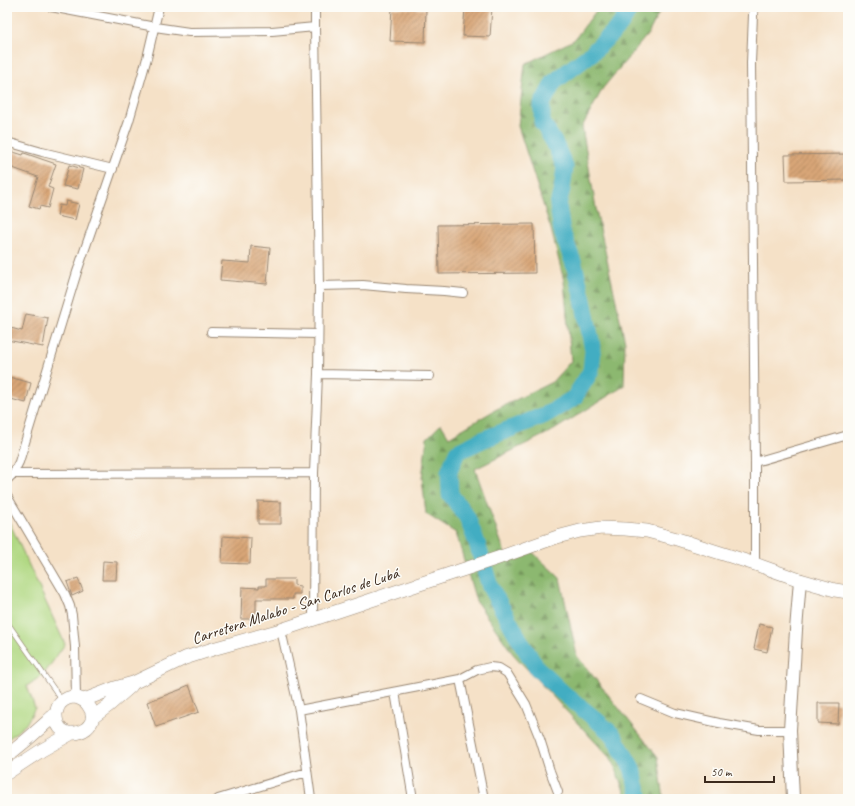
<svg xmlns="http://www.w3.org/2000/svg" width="855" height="806" viewBox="0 0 855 806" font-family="Caveat,sans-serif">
  <defs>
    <pattern id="forest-firs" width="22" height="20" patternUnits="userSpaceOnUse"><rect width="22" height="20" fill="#8cb870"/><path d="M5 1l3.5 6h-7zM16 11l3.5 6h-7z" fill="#74965b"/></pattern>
    <pattern id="building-hatch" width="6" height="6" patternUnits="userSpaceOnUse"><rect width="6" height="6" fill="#d8a677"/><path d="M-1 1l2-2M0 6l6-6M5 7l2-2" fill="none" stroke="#b08761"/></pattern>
  </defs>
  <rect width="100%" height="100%" fill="#fdfcf7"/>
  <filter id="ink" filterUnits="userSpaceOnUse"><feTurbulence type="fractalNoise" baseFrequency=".025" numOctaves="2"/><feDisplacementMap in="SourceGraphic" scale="8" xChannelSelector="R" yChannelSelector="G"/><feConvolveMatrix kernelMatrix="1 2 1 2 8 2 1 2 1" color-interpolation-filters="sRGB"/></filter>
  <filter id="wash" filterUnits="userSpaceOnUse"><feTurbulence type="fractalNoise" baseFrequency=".012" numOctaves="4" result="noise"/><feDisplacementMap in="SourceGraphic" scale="16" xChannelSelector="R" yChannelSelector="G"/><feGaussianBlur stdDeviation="0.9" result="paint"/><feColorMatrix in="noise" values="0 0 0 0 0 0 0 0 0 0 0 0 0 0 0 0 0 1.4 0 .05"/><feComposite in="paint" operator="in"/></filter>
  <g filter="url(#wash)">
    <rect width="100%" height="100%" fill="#f5e1c7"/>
    <path fill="#b0d882" stroke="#768150" d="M7,517L65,644L44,674L27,686L35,708L26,724L7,740Z"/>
    <path fill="url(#forest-firs)" stroke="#647147" d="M599,7H662L648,34L603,88L582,127L597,214L625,342L624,386L554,430L475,469L506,556L527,547L560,578L577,656L658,757L664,799H627L612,760L513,654L476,601L456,533L426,514L422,478L427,438L441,424L449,437L495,410L552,382L571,361L564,281L551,229L518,126L525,64L574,40Z"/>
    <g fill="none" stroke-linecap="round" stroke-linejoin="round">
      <path stroke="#43adc2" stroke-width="17" d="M631,7L620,25L592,53L554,82L542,104V122L555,144L565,167L562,189L558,205L562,232L574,264L583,300L593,350L591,371L574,398L545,415L482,440L457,452L449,472L450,494L467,517L477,543L490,587L522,644L537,668L562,692L594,718L613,735L632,768L640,799"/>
    </g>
    <g id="blocks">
      <path fill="url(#building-hatch)" d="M465,7H492L490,37L463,36Z
        M392,8L426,9L425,42L390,41Z
        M7,150L23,155L24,153L56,164L48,187L53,189L48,208L40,206L39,209L29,206L38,177L7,166Z
        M848,154V180L786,181L785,155Z
        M69,165L83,169L78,189L63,186Z
        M66,201L79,204L75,220L57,216L59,205L65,206Z
        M534,224L535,273L439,274L438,225Z
        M251,246L270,248L267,284L220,280L222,261L250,263Z
        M26,314L48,318L43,347L7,340V327L22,331Z
        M9,377L31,383L26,403L7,398V387Z
        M258,501L281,502V524H258Z
        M223,536L251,538L250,564L222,563Z
        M103,561L117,562L116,580H102Z
        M78,578L83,591L72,596L67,582Z
        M266,579H294V585L300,586V594H293V599H256V619H241L242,587L259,588V586H266Z
        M759,624L772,627L767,652L754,649Z
        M189,685L199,712L156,727L147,702L182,689V688Z
        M818,703H839L838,724L818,723Z"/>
    </g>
  </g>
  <g filter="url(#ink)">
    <use href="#blocks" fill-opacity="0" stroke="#988672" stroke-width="1"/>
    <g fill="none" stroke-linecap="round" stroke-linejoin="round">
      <g stroke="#988672" stroke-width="5.5">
        <path id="lane" d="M7,622L61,699"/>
      </g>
      <g stroke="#988672" stroke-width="10">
        <path id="street" d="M51,7L155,27L189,32L272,31L315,27
          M754,7L753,15L751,63L755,462V564
          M7,142L42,152L113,169
          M319,286L363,285L406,289L444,291L463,293
          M211,332L318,334
          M318,374L430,376
          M755,462L848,435
          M13,474L314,473
          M7,480L13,474L19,462L77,272L129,121L147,58L159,7
          M7,496L65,594L70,606L72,615L75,647L76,697
          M313,619L314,473L318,374L319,286L315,27V7
          M281,630L299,710L311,799
          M460,679L484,799
          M395,692L413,799
          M641,699L675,713L719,723L759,730H790
          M299,710L460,679L477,670L490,667L499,668L507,673L526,704L540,739L550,771L558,792
          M218,799L307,772"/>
      </g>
      <g stroke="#988672" stroke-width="14">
        <path id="secondary" d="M793,799L790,730L796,630L800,580"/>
      </g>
      <g stroke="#988672" stroke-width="14">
        <path id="primary" d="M84,700L115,688L133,683L185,658L216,648L281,630L498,558L557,537L580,531L601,528L625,529L647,531L677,539L755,564L800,580L835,590L848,592
          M92,718L108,706L131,686
          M7,756C21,745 34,734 47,722C49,719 54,716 56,713C57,711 57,709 58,707C60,702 66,698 72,697C78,697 85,700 88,705C108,731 54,749 56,713
          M7,773L42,750L72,733"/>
      </g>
      <use href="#lane" stroke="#fff" stroke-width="4"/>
      <use href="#street" stroke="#fff" stroke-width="8"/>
      <use href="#secondary" stroke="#fff" stroke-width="12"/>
      <use href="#primary" stroke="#fff" stroke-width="13"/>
    </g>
  </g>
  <g text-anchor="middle" stroke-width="3" stroke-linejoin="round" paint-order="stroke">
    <g font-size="16" fill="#3b2a1e" stroke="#fdfcf7">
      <text transform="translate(295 605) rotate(-18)" y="6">Carretera Malabo - San Carlos de Lubá</text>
    </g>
  </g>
  <rect width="855" height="806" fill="none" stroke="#fdfcf7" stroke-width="24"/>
  <path d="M705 776v6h69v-6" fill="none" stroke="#3b2a1e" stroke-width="2"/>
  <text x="711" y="776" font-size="12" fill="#3b2a1e" stroke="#fdfcf7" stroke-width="3" paint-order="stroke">50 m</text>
</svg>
